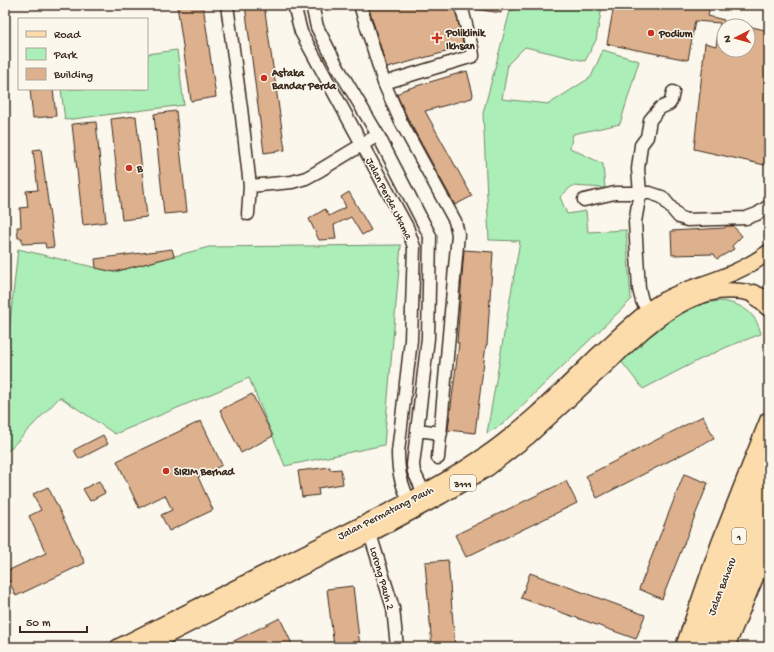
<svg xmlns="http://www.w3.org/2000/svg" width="774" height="652" viewBox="0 0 774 652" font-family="'Gochi Hand',sans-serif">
  <rect width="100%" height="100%" fill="#fbf7ec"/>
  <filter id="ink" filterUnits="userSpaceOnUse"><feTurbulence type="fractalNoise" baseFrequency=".025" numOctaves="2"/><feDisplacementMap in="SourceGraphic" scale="8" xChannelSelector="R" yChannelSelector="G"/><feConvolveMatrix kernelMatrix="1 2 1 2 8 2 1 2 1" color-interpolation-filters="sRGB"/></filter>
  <g filter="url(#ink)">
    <path fill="#abeeb8" stroke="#738c6b" d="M526,5H586L602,7L596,40L585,61L525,47L508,64L502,99L549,104L591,77L603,50L639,61L620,124L573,134L570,148L603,164L605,188L572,186L560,197L567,214L586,211L588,232L626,230L631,300L503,424L487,433L520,241L489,240L483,113L510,11Z
      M177,50L184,105L65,120L61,89H147V54Z
      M401,245L384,445L285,466L249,378L115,434L60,397L5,454V367L18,249L114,272L209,247Z
      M719,301C741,303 756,312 761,334L727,347L697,361L643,389L620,360C641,342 661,322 686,309C696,304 708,303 719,301Z"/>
    <path fill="#ddb18e" stroke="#3b2a1e" d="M177,5H203L216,97L191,101Z
      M245,5H264L285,150L264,153Z
      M368,5H454L464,47L387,68Z
      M475,5H502L501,13L475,9Z
      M614,5H710L708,16L724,20V50H748V26L769,31V166L694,149L705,43L716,46L720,23L695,21L688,60L607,44Z
      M467,71L473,94L472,98L425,111L472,196L455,205L408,119L397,95L403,90Z
      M30,89H53L56,116L33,118Z
      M176,111L187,212L164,214L154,114Z
      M136,116L147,217L122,220L111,119Z
      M96,122L106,222L83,225L72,124Z
      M41,149L54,247L46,248L45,243L22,244V238H18L17,227H21L20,208L28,207L26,191L38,190L33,150Z
      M349,192L371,230L362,235L351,217L334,225L336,239L319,240L309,219L325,209L329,216L346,207L341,197Z
      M727,226H733L742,236L732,246L734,249L717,259L714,254L672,255L671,231L724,228Z
      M172,249L174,256L114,272L96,268L95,259Z
      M464,250L493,252L487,345H486L475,433L448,430L459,343H457Z
      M252,394L273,436L241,453L220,410Z
      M703,416L714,438L597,498L586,476Z
      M201,421L222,465L198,477L213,510L169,531L161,515L172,510L165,495L139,508L117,461Z
      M103,435L108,444L79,459L74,450Z
      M330,467V470L341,469L343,484L318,488L319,495L302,497L298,471Z
      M684,474L708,483L662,599L639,589Z
      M99,481L105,493L90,501L83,489Z
      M566,481L577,503L466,557L455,535Z
      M48,487L85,563L16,596L5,572L46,553L29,516L41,510L33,494Z
      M448,560L455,647H432L425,562Z
      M530,573L645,615L636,639L521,598Z
      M353,586L360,647H334L327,589Z
      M280,618L292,644L285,647H222Z"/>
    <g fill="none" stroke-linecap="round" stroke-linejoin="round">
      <g stroke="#3b2a1e" stroke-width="15">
        <path id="minor" d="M227,5L241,108L250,186L248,214
          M294,5L301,32L407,227L414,247L411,340L398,452C398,472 401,483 409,501
          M312,5L317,27L337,66L378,135L430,236L428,338L413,465L414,472L424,493
          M360,5L384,83L401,122L455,221L458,234L438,458
          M384,83L473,56L472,48L461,5
          M250,186L292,182L306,178L317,172L378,135
          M584,200L615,193H650L662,197L679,217L687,220L746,218L757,214L769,206
          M648,310L642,301L639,289L635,222L640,193L638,169L641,145L647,137L650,120L660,108L669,104L671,101L673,92
          M417,430L441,433
          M370,534L393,608L397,647"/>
      </g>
      <g stroke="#3b2a1e" stroke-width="18">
        <path id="major" d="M118,647C182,615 246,582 311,550C369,521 430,493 484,456C526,427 562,390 599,354C617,338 635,320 654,306C676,291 701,286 725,276C741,270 755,262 769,252
          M144,647L308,564L370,534L441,496L488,468L529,436L644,330C669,309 701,288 735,291C745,291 755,294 765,297"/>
      </g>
      <g stroke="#3b2a1e" stroke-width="21">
        <path id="highway" d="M754,294L769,307
          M685,647L721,543L769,421
          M697,647L769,457
          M711,647L769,497
          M725,647L769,541"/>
      </g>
      <use href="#minor" stroke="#fbf7ec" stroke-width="12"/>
      <use href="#major" stroke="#fddcac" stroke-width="15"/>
      <use href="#highway" stroke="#fddcac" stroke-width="18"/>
    </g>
  </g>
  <g fill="#c8321e" stroke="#fbf7ec" stroke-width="1.5">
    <circle cx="651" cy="33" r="4"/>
    <path d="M435 32h4v4h4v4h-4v4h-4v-4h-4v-4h4z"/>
    <circle cx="264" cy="78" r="4"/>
    <circle cx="129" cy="168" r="4"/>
    <circle cx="166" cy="471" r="4"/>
  </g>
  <g text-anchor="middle" stroke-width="3" stroke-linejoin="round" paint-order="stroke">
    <g fill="#fbf7ec" stroke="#75685c" stroke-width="1">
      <rect x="450" y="475" width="26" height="16" rx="3"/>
      <rect x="732" y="528" width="14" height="16" rx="3"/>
    </g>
    <g font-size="10" font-weight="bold" fill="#3b2a1e">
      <text x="463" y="487">3111</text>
      <text x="739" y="540">1</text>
    </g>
    <g font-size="11" font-weight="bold" fill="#3b2a1e" stroke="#fbf7ec" text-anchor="start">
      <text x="446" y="36">Poliklinik<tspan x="446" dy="13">Ikhsan</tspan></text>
      <text x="659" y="37">Podium</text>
      <text x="272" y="76">Astaka<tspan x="272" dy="13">Bandar Perda</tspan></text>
      <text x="137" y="172">B</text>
      <text x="174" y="475">SIRIM Berhad</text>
    </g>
    <g font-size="11" fill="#3b2a1e" stroke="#fbf7ec">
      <text transform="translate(390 198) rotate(63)" y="4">Jalan Perda Utama</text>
      <text transform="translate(385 512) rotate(-27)" y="4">Jalan Permatang Pauh</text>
      <text transform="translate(383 578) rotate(74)" y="4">Lorong Pauh 2</text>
      <text transform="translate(721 586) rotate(-69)" y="4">Jalan Baharu</text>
    </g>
  </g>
  <rect width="774" height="652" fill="none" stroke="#fbf7ec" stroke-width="20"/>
  <rect x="10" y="10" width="754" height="632" fill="none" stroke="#3b2a1e" stroke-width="1.5" filter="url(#ink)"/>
  <rect x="18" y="18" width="130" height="72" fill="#fbf7ec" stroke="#aea59a"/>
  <rect x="26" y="31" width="20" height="6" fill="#fddcac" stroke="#aea59a"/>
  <text x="54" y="38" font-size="12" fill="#3b2a1e">Road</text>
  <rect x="26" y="48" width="20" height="12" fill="#abeeb8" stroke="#aea59a"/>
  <text x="54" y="58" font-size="12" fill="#3b2a1e">Park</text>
  <rect x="26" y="68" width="20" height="12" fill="#ddb18e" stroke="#aea59a"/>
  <text x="54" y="78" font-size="12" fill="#3b2a1e">Building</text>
  <g transform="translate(736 38) rotate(264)"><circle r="19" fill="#fbf7ec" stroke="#aea59a"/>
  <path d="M0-3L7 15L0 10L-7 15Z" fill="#c8321e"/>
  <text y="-6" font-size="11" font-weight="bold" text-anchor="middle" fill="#3b2a1e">N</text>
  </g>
  <path d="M20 626v6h67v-6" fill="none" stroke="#3b2a1e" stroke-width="2"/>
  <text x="26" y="626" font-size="12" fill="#3b2a1e" stroke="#fbf7ec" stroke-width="3" paint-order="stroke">50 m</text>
</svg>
